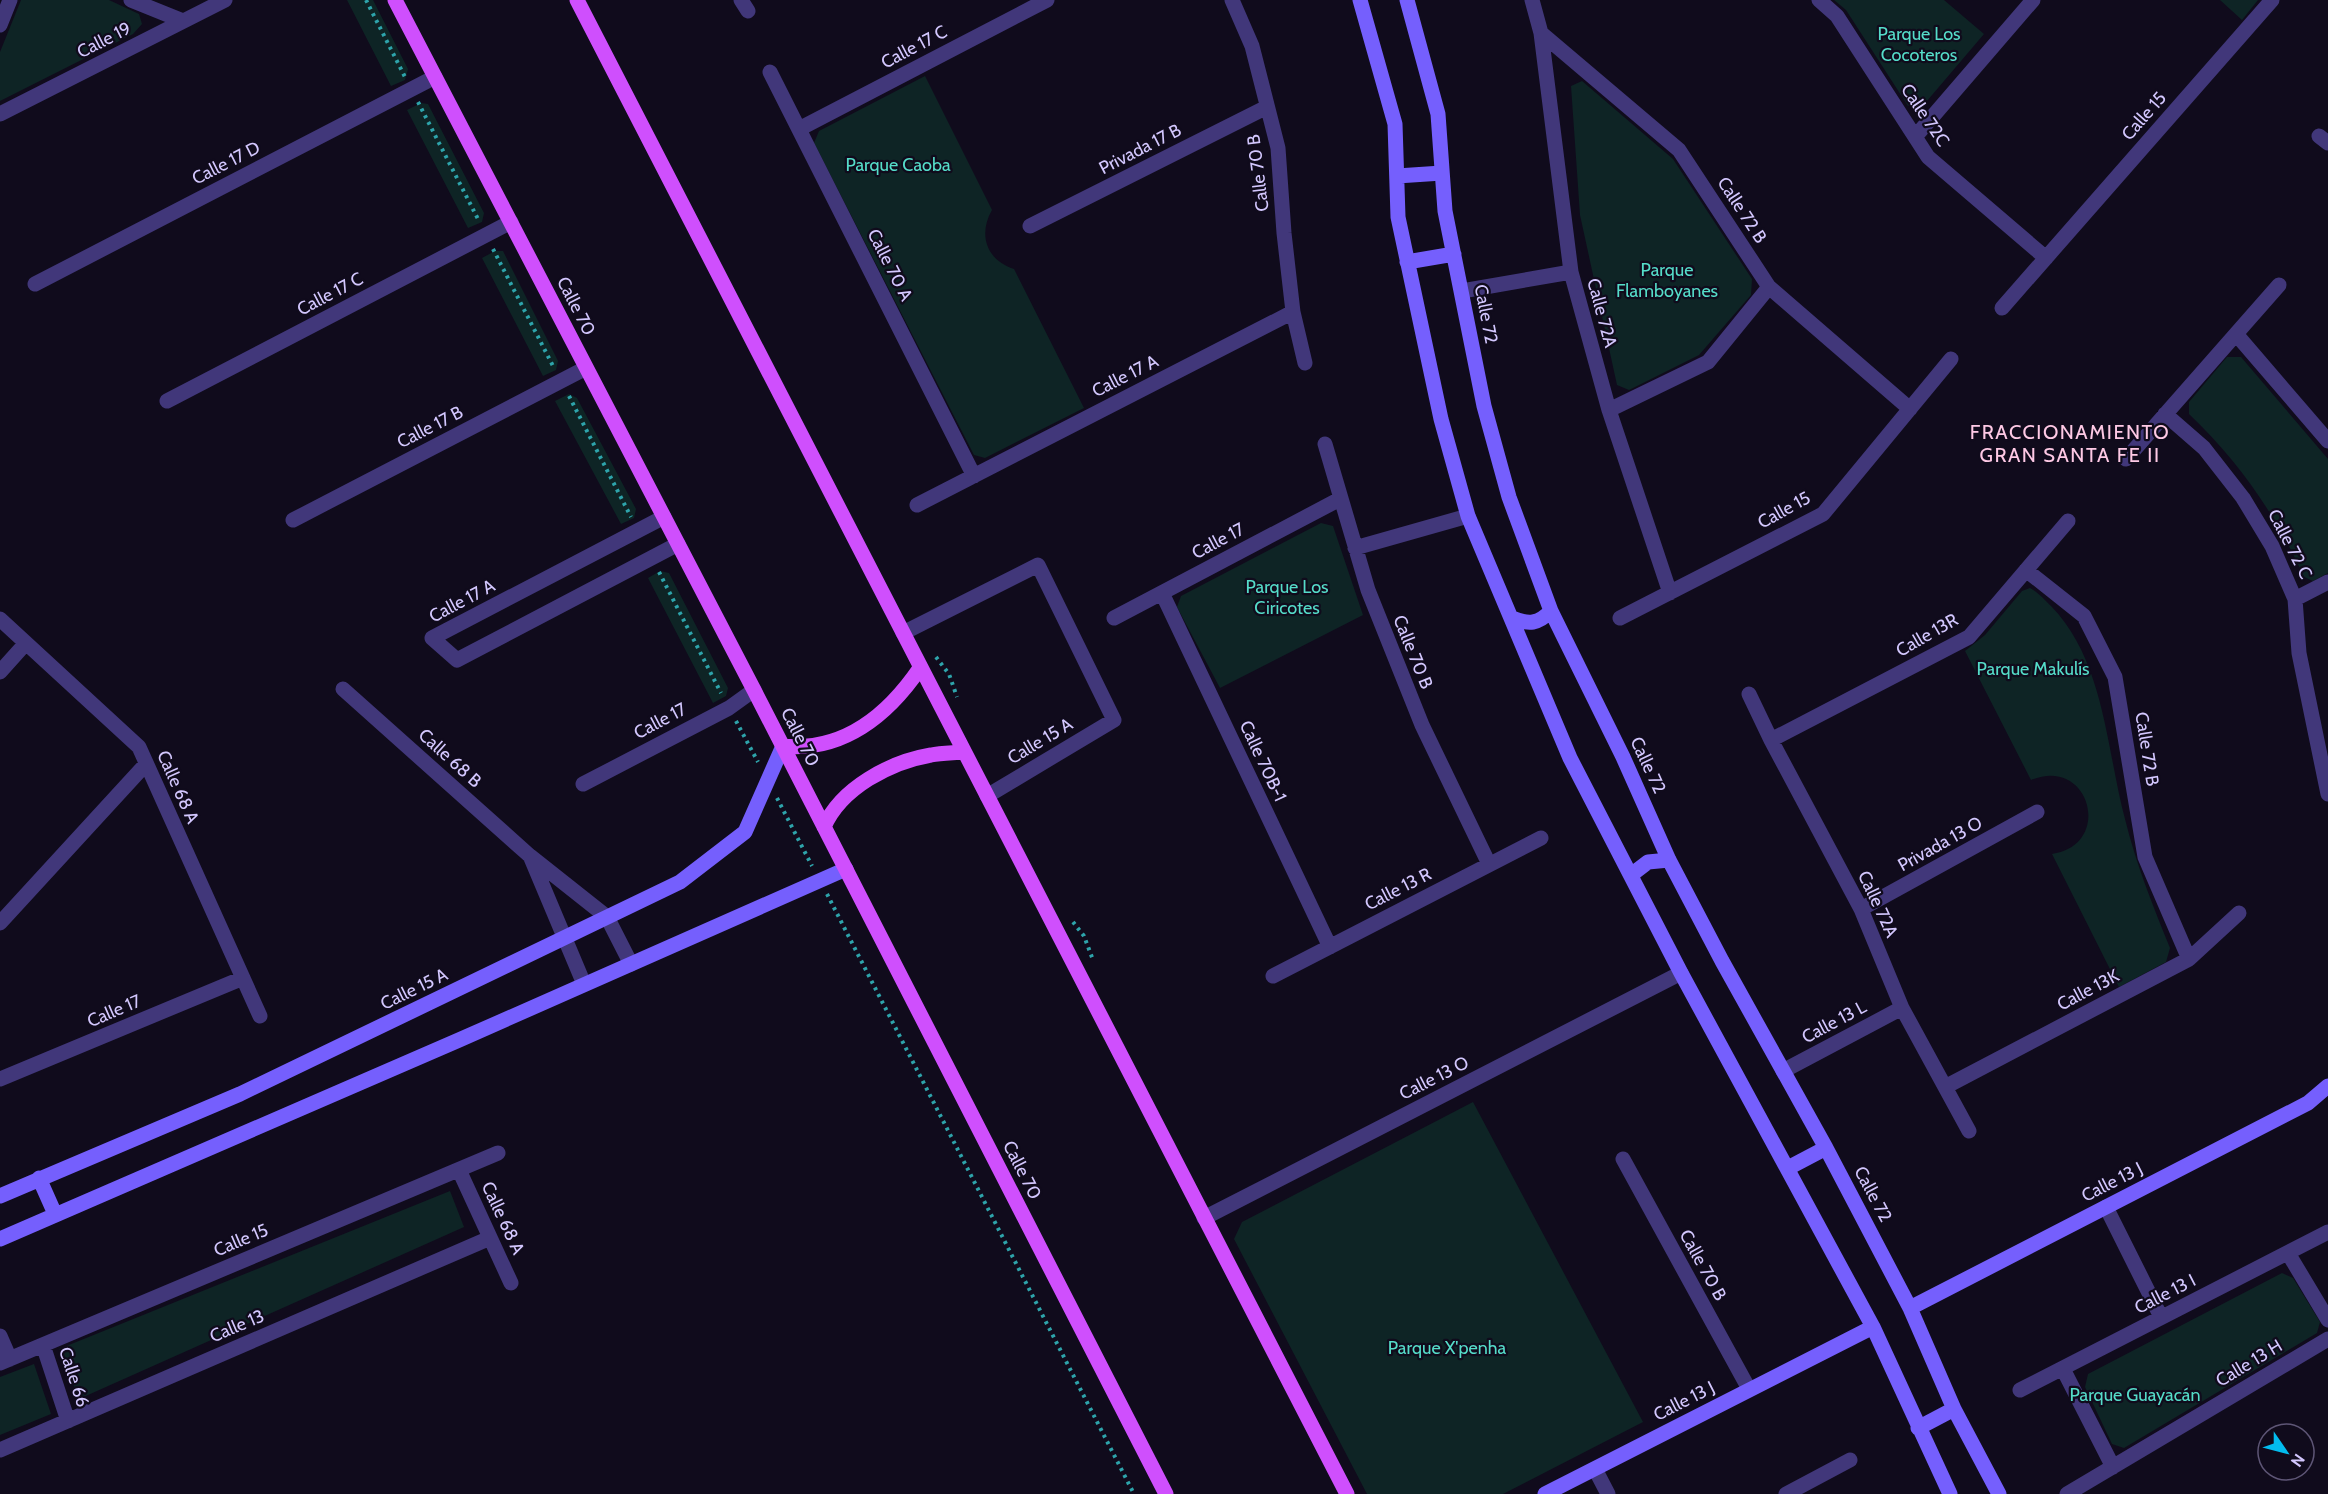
<svg xmlns="http://www.w3.org/2000/svg" width="2328" height="1494" viewBox="0 0 2328 1494" font-family="Cabin,sans-serif">
  <rect width="100%" height="100%" fill="#100b1c"/>
  <path fill="#0e2425" d="M21,0H109L139,14L142,24L133,34L0,101V52Z
    M347,0H373L408,69L405,80L391,86Z
    M1834,0H1944L1984,34L1921,108L1908,106L1846,10Z
    M2220,0H2258L2242,20Z
    M925,76L992,210C978,234 986,260 1014,269L1084,408L985,458L974,455L814,143L819,131Z
    M1582,81L1673,159L1752,279L1751,295L1699,355L1629,390L1617,385L1580,215L1571,86Z
    M421,103L428,104L484,213L482,222L468,228L407,110Z
    M495,251H503L558,361L556,370L543,376L482,258Z
    M2227,357H2241L2328,459V573L2313,581L2304,577C2274,512 2240,463 2189,414V402Z
    M569,394L577,398L636,509L634,518L621,524L555,401Z
    M1321,523L1333,526L1363,615L1220,688L1177,607L1181,596Z
    M660,571L669,573L728,688L726,696L713,703L648,578Z
    M2030,588C2039,593 2044,599 2051,606C2105,662 2106,748 2125,819C2136,864 2153,906 2170,948L2166,962L2119,987L2052,854C2114,845 2090,755 2031,780L1965,651L1985,635L2022,591Z
    M1473,1102L1643,1422L1503,1494H1367L1234,1239L1242,1222Z
    M450,1191L464,1227L79,1399L59,1349Z
    M2282,1273L2293,1278L2320,1322L2317,1333L2124,1448L2112,1444L2085,1387L2088,1374Z
    M34,1364L51,1414L0,1435V1377Z"/>
  <g fill="none" stroke-linecap="round" stroke-linejoin="round">
    <path stroke="#2ea4ab" stroke-width="4" stroke-dasharray="3 4.5" stroke-linecap="butt" d="M366,0L405,77
      M418,102L479,221
      M493,249L554,368
      M569,396L631,517
      M659,572L721,693
      M936,657L949,674L957,697
      M736,721L758,762
      M777,798L812,866
      M827,894L1134,1494
      M1073,922L1084,936L1093,960"/>
    <path stroke="#41377a" stroke-width="15" d="M131,0L183,21
      M741,0L748,11
      M1232,0L1252,46L1278,148L1284,233L1293,312L1305,363
      M1532,0L1541,33L1571,272L1609,410L1670,593
      M1819,0L1837,16L1928,157L2046,258
      M0,25L10,0
      M1541,33L1679,150L1769,287L1910,409
      M770,72L974,476
      M0,114L225,0
      M799,129L1047,0
      M2319,136L2328,143
      M1915,137L2033,0
      M1030,226L1267,107
      M35,284L435,77
      M1462,291L1571,272
      M2002,308L2272,0
      M2236,334L2328,441
      M167,401L511,222
      M1609,410L1708,362L1769,287
      M2165,414L2204,448L2243,498L2272,546L2295,599L2299,653L2328,794
      M1325,444L1368,590L1422,725L1489,864
      M2126,459L2279,285
      M917,505L1293,312
      M664,517L432,638L457,660L678,544
      M293,520L586,368
      M1355,548L1468,516
      M2026,570L2084,616L2115,677L2145,857L2189,959
      M1162,593L1330,947
      M2295,599L2328,582
      M1114,618L1340,499
      M1620,618L1823,514L1951,359
      M0,619L139,747L260,1016
      M903,633L1038,565L1114,720L987,796
      M0,672L26,643
      M343,689L530,856L607,917L631,964
      M1749,694L1771,740L1861,909L1902,1008L1969,1131
      M1771,740L1969,637L2068,521
      M583,784L729,708L754,690
      M531,858L584,984
      M1861,909L2037,812
      M0,923L146,764
      M1273,976L1541,838
      M1783,1071L1902,1008
      M0,1079L243,978
      M1945,1087L2189,959L2239,913
      M1623,1159L1749,1389
      M459,1170L511,1283
      M2106,1207L2161,1317
      M1204,1218L1681,973
      M2288,1253L2328,1320
      M0,1336L10,1359
      M43,1345L68,1421
      M0,1363L498,1153
      M2063,1369L2113,1467
      M2020,1390L2328,1232
      M0,1450L490,1238
      M1595,1469L1608,1494
      M1786,1494L1850,1460
      M2067,1494L2328,1339"/>
    <path stroke="#755ffd" stroke-width="15" d="M1360,0L1395,124L1398,217L1441,419L1468,516L1570,758L1681,973L1873,1327L1950,1494
      M1407,0L1438,114L1445,211L1484,406L1509,497L1551,611L1623,757L1669,860L1722,961L1826,1148L1910,1308L1954,1409L1999,1494
      M1397,176L1442,173
      M1407,262L1454,254
      M1512,618C1529,625 1538,624 1551,611
      M1631,875L1648,862L1669,860
      M1788,1168L1826,1148
      M39,1178L55,1214
      M0,1196L240,1094L680,882L745,832L783,746
      M0,1239L459,1040L846,869
      M1910,1308L2308,1103L2328,1086
      M1918,1428L1954,1409
      M1545,1494L1873,1327"/>
    <path stroke="#cf4ffd" stroke-width="15" d="M395,0L754,690L1166,1494
      M577,0L1347,1494
      M783,746C843,752 888,715 920,668
      M824,827C841,788 890,762 931,755C941,753 953,753 964,752"/>
  </g>
  <g text-anchor="middle" stroke-width="4.5" stroke-linejoin="round" paint-order="stroke">
    <g font-size="18" fill="#55dcc9" stroke="#100b1c">
      <text x="1919" y="40">Parque Los<tspan x="1919" dy="21">Cocoteros</tspan></text>
      <text x="898" y="171">Parque Caoba</text>
      <text x="1667" y="276">Parque<tspan x="1667" dy="21">Flamboyanes</tspan></text>
      <text x="1287" y="593">Parque Los<tspan x="1287" dy="21">Ciricotes</tspan></text>
      <text x="2033" y="675">Parque Makulís</text>
      <text x="1447" y="1354">Parque X'penha</text>
      <text x="2135" y="1401">Parque Guayacán</text>
    </g>
    <g font-size="18" fill="#d3c7fe" stroke="#100b1c">
      <text transform="translate(104 40) rotate(-27)" y="6">Calle 19</text>
      <text transform="translate(914 47) rotate(-28)" y="6">Calle 17 C</text>
      <text transform="translate(1925 115) rotate(56)" y="6">Calle 72C</text>
      <text transform="translate(2144 116) rotate(-49)" y="6">Calle 15</text>
      <text transform="translate(1140 149) rotate(-27)" y="6">Privada 17 B</text>
      <text transform="translate(226 163) rotate(-27)" y="6">Calle 17 D</text>
      <text transform="translate(1258 173) rotate(-97)" y="6">Calle 70 B</text>
      <text transform="translate(1742 210) rotate(57)" y="6">Calle 72 B</text>
      <text transform="translate(890 265) rotate(63)" y="6">Calle 70 A</text>
      <text transform="translate(330 294) rotate(-28)" y="6">Calle 17 C</text>
      <text transform="translate(576 306) rotate(63)" y="6">Calle 70</text>
      <text transform="translate(1602 313) rotate(75)" y="6">Calle 72A</text>
      <text transform="translate(1486 314) rotate(79)" y="6">Calle 72</text>
      <text transform="translate(1125 376) rotate(-27)" y="6">Calle 17 A</text>
      <text transform="translate(430 427) rotate(-27)" y="6">Calle 17 B</text>
      <text transform="translate(1784 510) rotate(-29)" y="6">Calle 15</text>
      <text transform="translate(1218 541) rotate(-28)" y="6">Calle 17</text>
      <text transform="translate(2290 544) rotate(63)" y="6">Calle 72 C</text>
      <text transform="translate(462 601) rotate(-28)" y="6">Calle 17 A</text>
      <text transform="translate(1927 635) rotate(-30)" y="6">Calle 13R</text>
      <text transform="translate(1413 652) rotate(68)" y="6">Calle 70 B</text>
      <text transform="translate(660 721) rotate(-28)" y="6">Calle 17</text>
      <text transform="translate(800 737) rotate(63)" y="6">Calle 70</text>
      <text transform="translate(1040 741) rotate(-31)" y="6">Calle 15 A</text>
      <text transform="translate(2147 749) rotate(81)" y="6">Calle 72 B</text>
      <text transform="translate(450 758) rotate(42)" y="6">Calle 68 B</text>
      <text transform="translate(1263 761) rotate(65)" y="6">Calle 70B-1</text>
      <text transform="translate(1648 765) rotate(65)" y="6">Calle 72</text>
      <text transform="translate(178 787) rotate(66)" y="6">Calle 68 A</text>
      <text transform="translate(1940 844) rotate(-29)" y="6">Privada 13 O</text>
      <text transform="translate(1398 889) rotate(-27)" y="6">Calle 13 R</text>
      <text transform="translate(1878 904) rotate(65)" y="6">Calle 72A</text>
      <text transform="translate(414 989) rotate(-26)" y="6">Calle 15 A</text>
      <text transform="translate(2088 990) rotate(-28)" y="6">Calle 13K</text>
      <text transform="translate(114 1011) rotate(-23)" y="6">Calle 17</text>
      <text transform="translate(1834 1022) rotate(-28)" y="6">Calle 13 L</text>
      <text transform="translate(1434 1078) rotate(-27)" y="6">Calle 13 O</text>
      <text transform="translate(1022 1170) rotate(63)" y="6">Calle 70</text>
      <text transform="translate(2112 1182) rotate(-27)" y="6">Calle 13 J</text>
      <text transform="translate(1873 1194) rotate(62)" y="6">Calle 72</text>
      <text transform="translate(503 1218) rotate(65)" y="6">Calle 68 A</text>
      <text transform="translate(241 1240) rotate(-23)" y="6">Calle 15</text>
      <text transform="translate(1703 1265) rotate(61)" y="6">Calle 70 B</text>
      <text transform="translate(2165 1294) rotate(-27)" y="6">Calle 13 I</text>
      <text transform="translate(237 1326) rotate(-23)" y="6">Calle 13</text>
      <text transform="translate(2249 1363) rotate(-31)" y="6">Calle 13 H</text>
      <text transform="translate(74 1377) rotate(72)" y="6">Calle 66</text>
      <text transform="translate(1684 1401) rotate(-27)" y="6">Calle 13 J</text>
    </g>
    <g font-size="20" letter-spacing="1.5" fill="#fec9e5" stroke="#100b1c">
      <text x="2070" y="439">FRACCIONAMIENTO<tspan x="2070" dy="23">GRAN SANTA FE II</tspan></text>
    </g>
  </g>
  <g transform="translate(2286 1452) rotate(125)"><circle r="28" fill="#100b1c" stroke="#5e5676" stroke-width="1.5"/>
  <path d="M0-4.5L10 22L0 15L-10 22Z" fill="#03bcee"/>
  <text y="-9" font-size="16" font-weight="bold" text-anchor="middle" fill="#d3c7fe">N</text>
  </g>
</svg>
